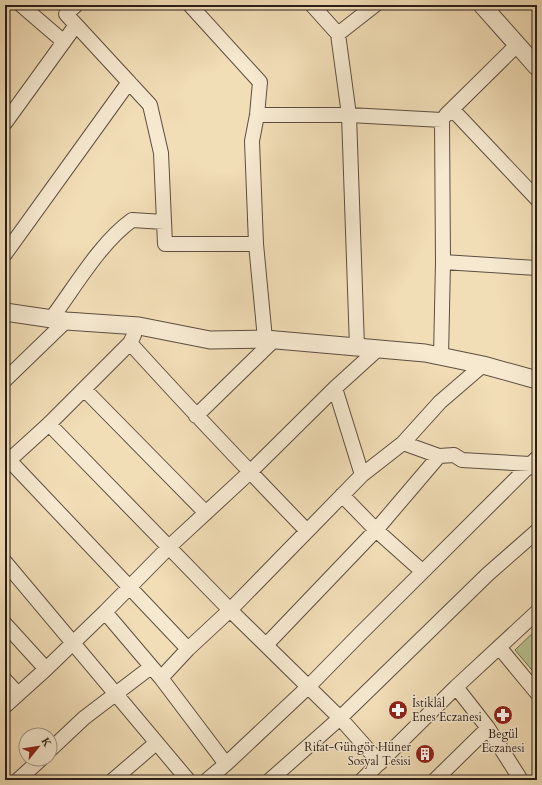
<svg xmlns="http://www.w3.org/2000/svg" width="542" height="785" viewBox="0 0 542 785" font-family="Cardo,serif">
  <rect width="100%" height="100%" fill="#f1ddb6"/>
  <filter id="stains"><feTurbulence type="fractalNoise" baseFrequency=".005" numOctaves="4"/><feColorMatrix values="0 0 0 0 .2 0 0 0 0 .09 0 0 0 0 .02 0 0 0 .5 -.17"/></filter>
  <radialGradient id="worn" r=".72"><stop offset=".6" stop-color="#630" stop-opacity="0"/><stop offset="1" stop-color="#630" stop-opacity=".3"/></radialGradient>
  <path fill="#b8c290" stroke="#727054" d="M537,629V676L515,650Z"/>
  <g fill="none" stroke-linecap="round" stroke-linejoin="round">
    <g stroke="#5c4e40" stroke-width="16">
      <path id="minor" d="M21,5L64,42
        M76,5L66,14L150,105L161,153L165,244H256
        M190,5L260,82L257,115L252,141L256,244L265,339
        M312,5L338,34L349,115L357,347
        M338,34L375,5
        M452,109L537,199
        M257,115H349L442,120L443,262L441,357
        M446,115L517,45
        M5,123L76,25
        M5,254L129,82
        M443,262L537,268
        M51,319C75,287 100,243 132,220L164,222
        M130,343C188,407 247,469 307,531
        M5,380L66,321
        M335,388L362,475
        M84,389L206,513
        M196,416L274,340
        M49,424L230,610L340,718L380,763
        M403,443L439,456L454,455L462,460L530,464L534,468
        M9,460L188,649
        M5,464L49,424L130,343L134,335
        M342,495L376,530L422,571
        M5,562L188,780
        M105,612L161,678L226,764L308,687L359,635L537,458
        M5,624L46,669
        M266,645L376,530L439,456
        M499,647L537,693
        M161,678L188,649L230,610L362,475L403,443L440,402L483,365
        M5,680L18,694
        M456,687L488,728L521,780
        M5,706L46,669L105,612L170,546L250,472L335,388L378,349
        M50,750L84,718L151,667
        M18,780L41,759
        M113,780L156,743
        M207,780L226,764
        M270,780L340,718L488,574L537,531
        M362,780L456,687L537,612
        M435,780L488,728"/>
    </g>
    <g stroke="#5c4e40" stroke-width="19">
      <path id="tertiary" d="M482,5L537,67
        M5,312L66,321L139,326L210,340L265,339L425,353L483,365L537,380"/>
    </g>
    <use href="#minor" stroke="#f6e9d0" stroke-width="14"/>
    <use href="#tertiary" stroke="#f6e9d0" stroke-width="17"/>
  </g>
  <defs>
    <g id="pharmacy-disc" transform="scale(1)"><circle r="9.5" fill="#8f2418" stroke="#f6e9d0"/><path d="M-2-6h4v4h4v4h-4v4h-4v-4h-4v-4h4Z" fill="#fff"/></g>
    <g id="building-disc" transform="scale(1)"><circle r="9.5" fill="#8f2418" stroke="#f6e9d0"/><path d="M-4-6H4V6H1V3H-1V6H-4ZM-2.5-4.3h1.7v1.8h-1.7ZM.8-4.3h1.7v1.8H.8ZM-2.5-1h1.7V.8h-1.7ZM.8-1h1.7V.8H.8Z" fill="#fff"/></g>
  </defs>
  <g fill-rule="evenodd">
    <use href="#pharmacy-disc" x="398" y="710"/>
    <use href="#pharmacy-disc" x="503" y="715"/>
    <use href="#building-disc" x="425" y="754"/>
  </g>
  <g text-anchor="middle" stroke-width="3" stroke-linejoin="round" paint-order="stroke">
    <g font-size="12" fill="#2b1e19" stroke="#f6e9d0" text-anchor="start">
      <text x="412" y="707">İstiklâl<tspan x="412" dy="14">Enes Eczanesi</tspan></text>
      <text x="503" y="738" text-anchor="middle">Begül<tspan x="503" dy="14">Eczanesi</tspan></text>
      <text x="411" y="751" text-anchor="end">Rifat-Güngör Hüner<tspan x="411" dy="14">Sosyal Tesisi</tspan></text>
    </g>
  </g>
  <rect width="542" height="785" fill="none" stroke="#f1ddb6" stroke-width="20"/>
  <rect x="6" y="6" width="530" height="773" fill="none" stroke="#2b1e19" stroke-width="2"/>
  <rect x="10" y="10" width="522" height="765" fill="none" stroke="#2b1e19"/>
  <g transform="translate(38 747) rotate(60)"><circle r="19" fill="#f6e9d0" stroke="#a59887"/>
  <path d="M0-3L7 15L0 10L-7 15Z" fill="#8f2418"/>
  <text y="-6" font-size="11" font-weight="bold" text-anchor="middle" fill="#2b1e19">K</text>
  </g>
  <rect width="100%" height="100%" filter="url(#stains)"/>
  <rect width="100%" height="100%" fill="url(#worn)"/>
</svg>
